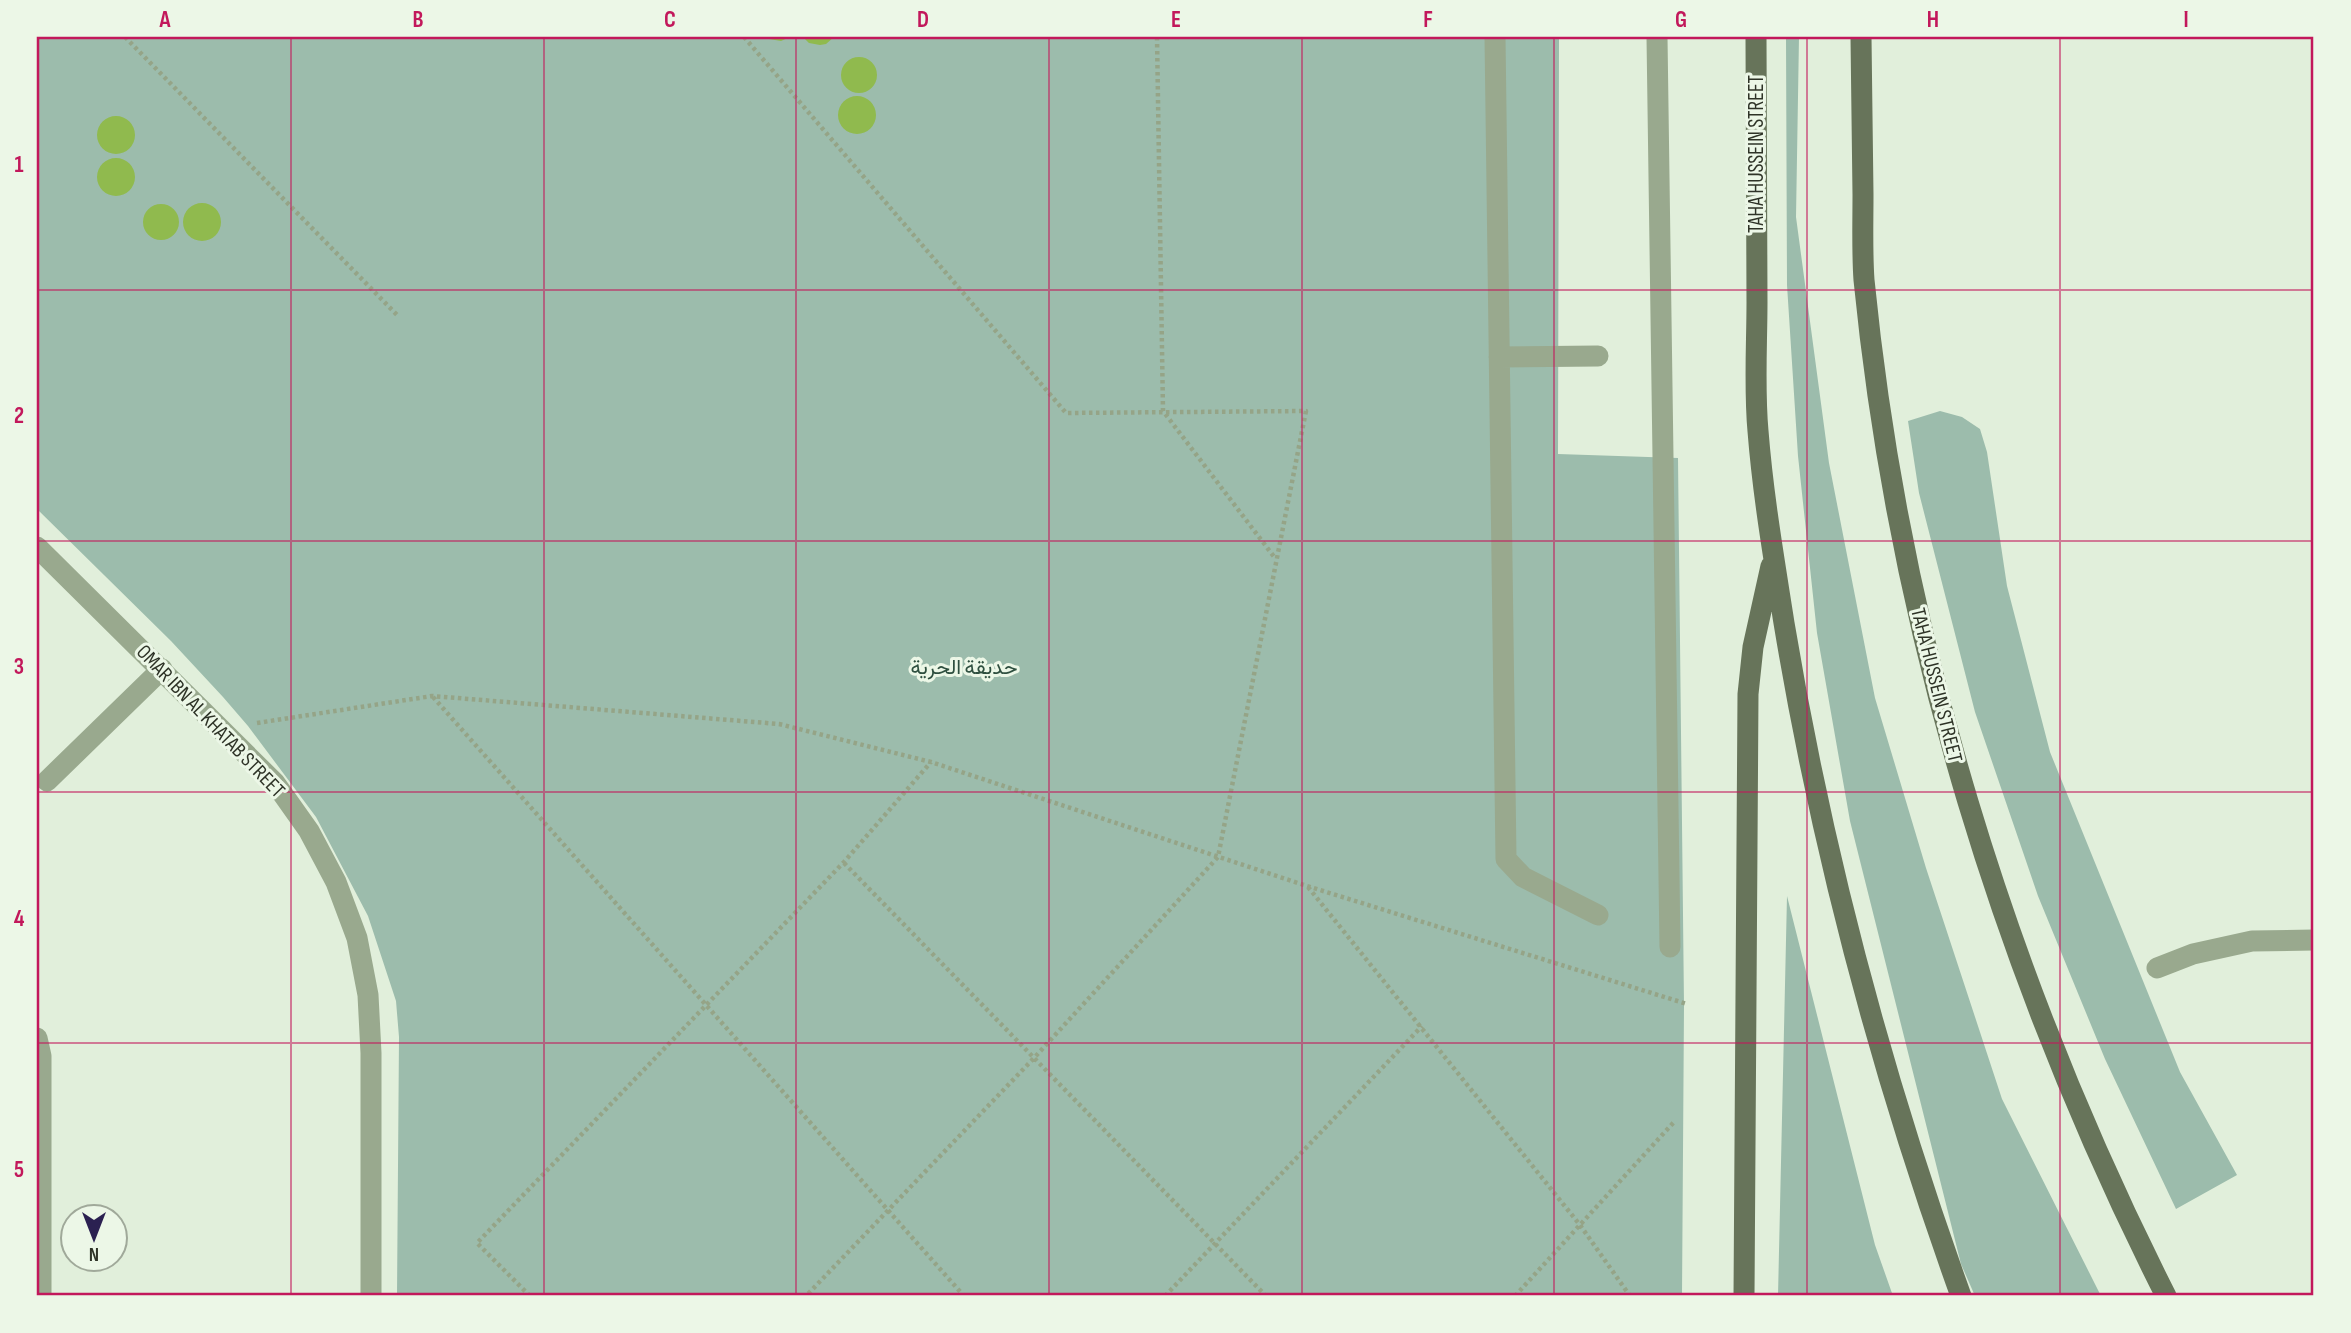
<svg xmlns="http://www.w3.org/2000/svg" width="2351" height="1333" viewBox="0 0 2351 1333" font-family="'Sofia Sans Condensed',Vazirmatn,sans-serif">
  <rect width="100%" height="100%" fill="#e1efdb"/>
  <path fill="#9cbcac" d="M37,37H1559L1558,454L1678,458L1684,1006L1682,1296H397L399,1037L396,1001L368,916L316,817L248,726L223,697L171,641L37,509Z
    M1786,37H1799L1796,217L1829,463L1875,698L1926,868L2002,1099L2101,1296H1975L1961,1264L1850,821L1817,633L1798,456L1787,285Z
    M1940,411L1962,417L1980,429L1987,452L2007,586L2050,752L2180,1072L2237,1175L2176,1209L2105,1059L2038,896L1975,712L1919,493L1908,421Z
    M1787,896L1875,1245L1893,1296H1778Z"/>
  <path fill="#90ba4e" d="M765,37H790L781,41L769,39Z
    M803,37H834L826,44L820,45L809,43Z
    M841 75a18 18 0 1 1 36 0a18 18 0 1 1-36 0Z
    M838 115a19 19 0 1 1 38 0a19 19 0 1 1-38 0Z
    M97 135a19 19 0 1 1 38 0a19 19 0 1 1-38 0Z
    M97 177a19 19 0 1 1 38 0a19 19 0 1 1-38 0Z
    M183 222a19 19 0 1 1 38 0a19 19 0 1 1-38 0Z
    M143 222a18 18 0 1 1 36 0a18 18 0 1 1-36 0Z"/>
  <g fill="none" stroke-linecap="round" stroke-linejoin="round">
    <path stroke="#95a487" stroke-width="4.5" stroke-dasharray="3.5 3.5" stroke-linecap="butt" d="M125,37L397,315
      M744,37L1066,413L1306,411L1218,857L1034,1058L806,1296
      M1157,37L1163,411L1275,558
      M433,697L964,1296
      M257,723L432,696L779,724L931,762L1307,886L1687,1004
      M844,863L1266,1296
      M1308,887L1580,1225L1630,1296
      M530,1296L477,1243L844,862L931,762
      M1165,1296L1422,1026
      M1515,1296L1674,1122"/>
    <path stroke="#99a98e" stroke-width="21" d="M1495,37L1506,859L1523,877L1598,915
      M1657,37L1670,947
      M1499,357L1598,356
      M37,547L275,783L309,831L336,882L357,938L368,995L371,1053V1296
      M47,781L162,669
      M2157,968L2193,954L2252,941L2314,940
      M37,1038L41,1056V1296"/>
    <path stroke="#67745a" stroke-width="21" d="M1756,37C1756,125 1757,213 1757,302C1757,344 1754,388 1758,431C1763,495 1774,559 1784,623C1822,852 1882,1077 1961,1296
      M1861,37C1862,89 1862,142 1863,195C1863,223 1862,252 1864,280C1899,634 2006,980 2166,1296
      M1744,1296L1748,694L1753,647L1771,566"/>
  </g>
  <path fill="none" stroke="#c2185b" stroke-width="2" stroke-opacity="0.55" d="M291,37V1296M544,37V1296M796,37V1296M1049,37V1296M1302,37V1296M1554,37V1296M1807,37V1296M2060,37V1296M37,290H2314M37,541H2314M37,792H2314M37,1043H2314"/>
  <g text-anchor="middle" stroke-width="6" stroke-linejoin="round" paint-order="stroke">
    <g font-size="21" fill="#2e3327" stroke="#ecf7e7">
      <text transform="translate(1756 154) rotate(-90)" y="7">TAHA HUSSEIN STREET</text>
      <text transform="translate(1937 685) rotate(76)" y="7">TAHA HUSSEIN STREET</text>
      <text transform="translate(211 721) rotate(46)" y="7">OMAR IBN AL KHATAB STREET</text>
    </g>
    <g font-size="21" fill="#2e4f3f" stroke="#ecf7e7">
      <text x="964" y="674">حديقة الحرية</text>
    </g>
  </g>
  <rect width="2351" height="1333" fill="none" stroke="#ecf7e7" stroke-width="77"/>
  <g transform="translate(94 1238) rotate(180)"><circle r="33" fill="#ecf7e7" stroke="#a0a99a" stroke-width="2"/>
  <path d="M0-5L12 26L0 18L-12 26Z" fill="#2b2151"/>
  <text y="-10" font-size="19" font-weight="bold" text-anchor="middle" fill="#2e3327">N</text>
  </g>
  <rect x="38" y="38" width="2274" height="1256" fill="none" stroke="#c2185b" stroke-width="2.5"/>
  <g font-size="23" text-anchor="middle" font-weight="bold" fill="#c2185b">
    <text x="165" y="27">A</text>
    <text x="418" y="27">B</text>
    <text x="670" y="27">C</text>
    <text x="923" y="27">D</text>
    <text x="1176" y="27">E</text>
    <text x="1428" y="27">F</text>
    <text x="1681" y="27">G</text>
    <text x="1933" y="27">H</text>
    <text x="2186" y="27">I</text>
    <text x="19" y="172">1</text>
    <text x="19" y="423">2</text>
    <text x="19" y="674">3</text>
    <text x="19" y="926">4</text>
    <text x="19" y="1177">5</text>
  </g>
</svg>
